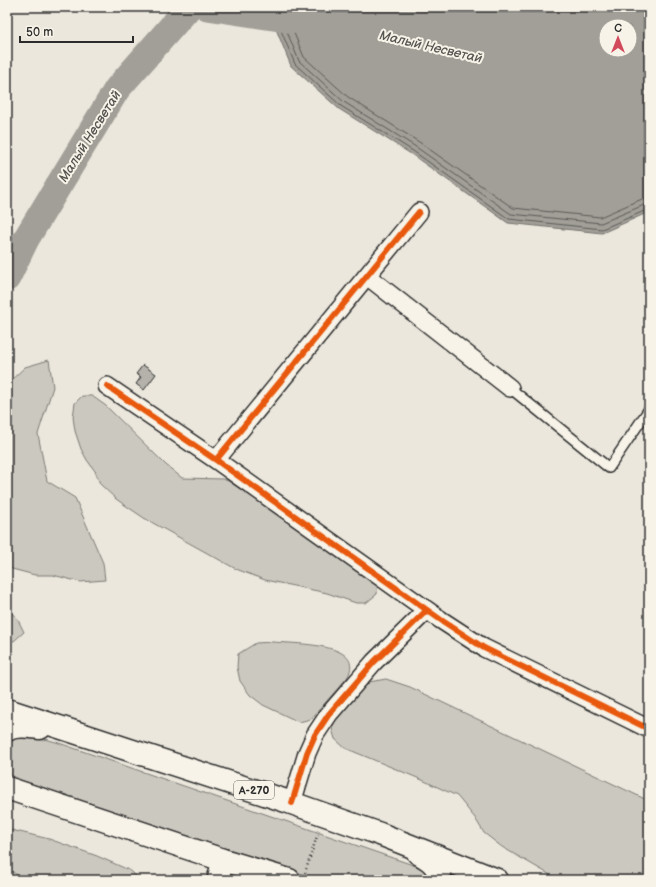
<svg xmlns="http://www.w3.org/2000/svg" width="656" height="887" viewBox="0 0 656 887" font-family="'Balsamiq Sans',sans-serif">
  <rect width="100%" height="100%" fill="#ebe7dd"/>
  <filter id="ink" filterUnits="userSpaceOnUse"><feTurbulence type="fractalNoise" baseFrequency=".025" numOctaves="2"/><feDisplacementMap in="SourceGraphic" scale="8" xChannelSelector="R" yChannelSelector="G"/><feConvolveMatrix kernelMatrix="1 2 1 2 8 2 1 2 1" color-interpolation-filters="sRGB"/></filter>
  <g filter="url(#ink)">
    <path fill="#cbc8bf" stroke="#7b7a75" d="M49,360L53,387L38,434L47,481L75,498L103,563L105,580L80,582L53,575H35L12,569L7,566V384L25,367Z
      M82,396H92L106,406L166,465L182,478L223,479L228,481L364,571C373,578 379,582 377,594L366,603H356L327,593L265,580L236,569L144,518L116,499L100,484L95,471L87,460L81,449L75,431L73,417L75,403Z
      M7,609L17,618L24,632L14,641L7,640Z
      M273,642C293,644 368,642 347,678L311,719L299,722L263,705L250,695L240,681L237,667L238,654L256,643Z
      M386,679L410,687L649,801V880H559L502,847L484,833L475,818L457,796L420,779L345,748L335,739L332,729L336,717L369,682Z
      M31,735L56,742L413,865L436,875L439,880H321L21,780L7,773V741L13,737Z
      M7,829L49,839L97,856L131,871L140,880H34L17,875L7,868Z"/>
    <path fill="#a29f98" stroke="#72716c" fill-rule="evenodd" d="M276,7H649V212L602,233L508,223L411,154L339,109L291,66L276,29ZM606,26H630V50H606Z"/>
    <g fill="none" stroke-linecap="round" stroke-linejoin="round">
      <path stroke="#5b5957" stroke-width="1" d="M280,7V28L295,64L341,106L413,151L509,219L602,229L649,209
        M285,7V27L299,61L344,102L416,147L511,214L601,223L644,205L649,204
        M291,7V26L304,57L348,97L419,142L513,208L600,217L642,199L649,198"/>
      <path stroke="#a29f98" stroke-width="27" d="M207,7L313,23
        M7,278L26,239L117,89L189,7"/>
    </g>
    <path fill="#b5b2ab" stroke="#2b2b2b" d="M143,365L156,374L144,390L136,384L141,377L136,374Z"/>
    <g fill="none" stroke-linecap="round" stroke-linejoin="round">
      <g stroke="#2b2b2b" stroke-width="12">
        <path id="service" d="M510,388L609,468L649,409"/>
      </g>
      <g stroke="#2b2b2b" stroke-width="20">
        <path id="minor" d="M367,276L510,388
          M107,386L216,460L441,620L484,648L649,729
          M216,460L419,212
          M292,803L307,753L315,735L329,714L374,662L427,610"/>
      </g>
      <g stroke="#2b2b2b" stroke-width="24">
        <path id="tertiary" d="M218,880L223,860"/>
      </g>
      <g stroke="#2b2b2b" stroke-width="25">
        <path id="trunk" d="M7,710L286,801L380,834L497,880
          M7,730C16,724 31,727 40,728
          M7,788L223,860L289,880
          M418,853C431,860 438,865 440,880"/>
      </g>
      <path stroke="#2b2b2b" stroke-width="2.5" stroke-dasharray="1 3" stroke-linecap="butt" d="M305,873L319,830"/>
      <use href="#service" stroke="#f7f3e8" stroke-width="9"/>
      <use href="#minor" stroke="#f7f3e8" stroke-width="17"/>
      <use href="#tertiary" stroke="#f7f3e8" stroke-width="21"/>
      <use href="#trunk" stroke="#f7f3e8" stroke-width="22"/>
      <g stroke="#f7f3e8" stroke-width="8">
        <path id="cycleway" d="M107,386L216,460L441,620L484,648L649,729
          M216,460L419,212
          M292,803L307,753L315,735L329,714L374,662L427,610"/>
      </g>
      <use href="#cycleway" stroke="#e8590c" stroke-width="6"/>
    </g>
  </g>
  <g text-anchor="middle" stroke-width="4" stroke-linejoin="round" paint-order="stroke">
    <rect fill="#f7f3e8" stroke="#686764" stroke-width="1" x="234" y="781" width="40" height="18" rx="3"/>
    <g font-size="11" font-weight="bold" fill="#2b2b2b">
      <text x="254" y="794">А-270</text>
    </g>
    <g font-size="13" font-style="italic" fill="#555451" stroke="#f7f3e8">
      <text transform="translate(431 46) rotate(13)" y="5">Малый Несветай</text>
      <text transform="translate(89 136) rotate(-58)" y="5">Малый Несветай</text>
    </g>
  </g>
  <rect width="656" height="887" fill="none" stroke="#f7f3e8" stroke-width="24"/>
  <rect x="12" y="12" width="632" height="863" fill="none" stroke="#2b2b2b" stroke-width="1.5" filter="url(#ink)"/>
  <g transform="translate(618 38)"><circle r="19" fill="#f7f3e8" stroke="#a5a39c"/>
  <path d="M0-3L7 15L0 10L-7 15Z" fill="#d1495b"/>
  <text y="-6" font-size="11" font-weight="bold" text-anchor="middle" fill="#2b2b2b">С</text>
  </g>
  <path d="M20 36v6h113v-6" fill="none" stroke="#2b2b2b" stroke-width="2"/>
  <text x="26" y="36" font-size="12" fill="#2b2b2b" stroke="#f7f3e8" stroke-width="3" paint-order="stroke">50 m</text>
</svg>
